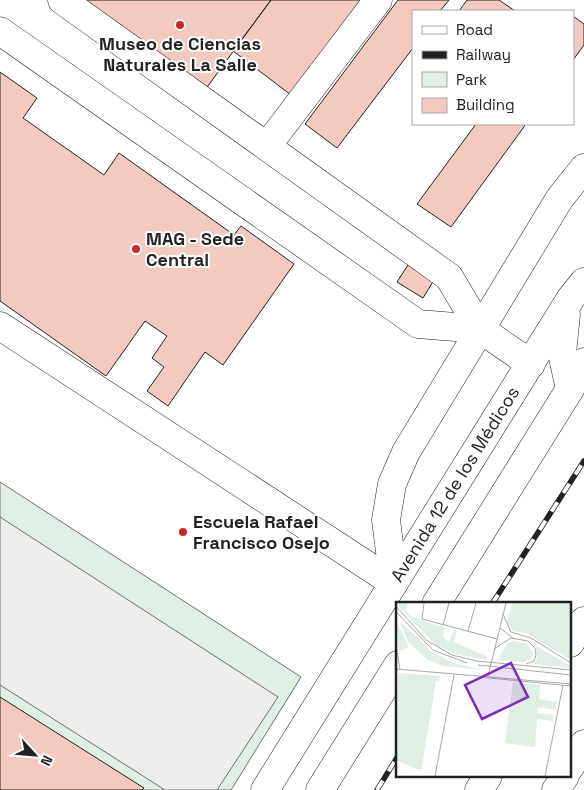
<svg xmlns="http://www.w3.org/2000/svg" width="584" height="790" viewBox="0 0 584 790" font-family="'Space Grotesk',sans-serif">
  <rect width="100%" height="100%" fill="#fff"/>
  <path fill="#e0efe3" stroke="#6f6f6f" d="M0,482L301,677L231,790H0Z"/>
  <path fill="#ededed" stroke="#6f6f6f" d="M0,517L278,697L217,790H165L0,685Z"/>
  <path fill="#f3c9c0" stroke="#222" d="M74,0H271L202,94Z
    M271,0H368L295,98L233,51Z
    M398,0H449L440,11H413V48L337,148L305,124Z
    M467,0H499L515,11H459Z
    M573,16L584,24V45L573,60Z
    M0,72L37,98L23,118L104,175L119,153L234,235L241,226L294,264L223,365L205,352L168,406L147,391L164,367L152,358L167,336L145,321L106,376L0,301Z
    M476,124H526L451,227L417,204Z
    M408,265L434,280L423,298L397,282Z
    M0,697L144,788L142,790H0Z"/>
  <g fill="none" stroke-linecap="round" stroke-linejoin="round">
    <g stroke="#222" stroke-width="29">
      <path id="minor" d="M62,0L449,277L480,329L531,364
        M0,31L418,324L480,329
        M267,146L378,0
        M0,326L394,583
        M394,583L386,520L392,484L406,452L560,198L584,168"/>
    </g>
    <g stroke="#222" stroke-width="29">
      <g id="major">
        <path d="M566,314L562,353L570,389"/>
        <path d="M436,604L570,389L584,362"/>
        <path id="s1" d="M265,790L571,298L584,282"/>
        <path d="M320,790L398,665"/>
      </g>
    </g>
    <g stroke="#222" stroke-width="29">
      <path id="highway" d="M570,643L584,621
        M570,767L584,744
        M479,790L488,776
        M556,790L565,776"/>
    </g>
    <use href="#minor" stroke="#fff" stroke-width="28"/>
    <use href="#major" stroke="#fff" stroke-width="28"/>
    <use href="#highway" stroke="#fff" stroke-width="28"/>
    <g stroke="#222" stroke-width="5.5">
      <path id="rail" d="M492,604L584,461
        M377,790L398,756"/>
    </g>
    <use href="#rail" stroke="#fff" stroke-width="4" stroke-dasharray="11" stroke-linecap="butt"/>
  </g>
  <g fill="#c62828" stroke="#fff" stroke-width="2">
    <circle cx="180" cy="25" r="5"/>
    <circle cx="136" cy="249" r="5"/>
    <circle cx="183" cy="532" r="5"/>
  </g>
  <g text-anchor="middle" stroke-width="4" stroke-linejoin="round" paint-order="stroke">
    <g font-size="18" font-weight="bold" fill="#222" stroke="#fff" text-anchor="start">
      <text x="180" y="50" text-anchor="middle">Museo de Ciencias<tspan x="180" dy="21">Naturales La Salle</tspan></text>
      <text x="146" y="245">MAG - Sede<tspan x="146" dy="21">Central</tspan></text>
      <text x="193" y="528">Escuela Rafael<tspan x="193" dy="21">Francisco Osejo</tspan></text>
    </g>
    <g font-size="18" fill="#222" stroke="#fff">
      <text dy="6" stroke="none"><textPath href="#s1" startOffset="360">Avenida 12 de los Médicos</textPath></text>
    </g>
  </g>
  <g transform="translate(396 602)">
    <rect width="175" height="175" fill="#fff"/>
    <path d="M3,1H12L10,9L16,15L49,26L47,34L51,39H54L58,28L61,29L58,40L90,54L91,58L59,52L40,43L3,5ZM116,1H175V58L132,32L117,29L111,21ZM0,19L13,45L4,49L0,41V32L4,33L0,31ZM4,19L36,50L58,61L87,68L47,64L32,58L12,40ZM117,39L131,41L137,52L135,57L128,60L102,58L110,43ZM140,44L175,64V66L136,62L141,57ZM2,71L44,74L43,79H40L25,169L0,158ZM117,80L144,83L143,97L161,100L160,108L142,105L141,111L158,113L157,119L141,117L139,145L109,141Z" fill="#e0efe3"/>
    <path fill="none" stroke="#a7a7a7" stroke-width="1" d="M28,1L26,17L101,37M0,4L30,38L56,53L81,59L175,68M0,10L37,48L71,61M107,12L115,30L135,36L175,61M47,23L53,1M104,26L117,36M72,29L80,1M0,44L4,67M98,47L115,36L132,39L139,46L140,53L138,59L130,62M82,63L175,73M0,67L175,82M92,74L110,1M83,75L175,84M39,174L58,73M149,174L167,83"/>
    <path fill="#7b2cbf" fill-opacity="0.15" stroke="#7b2cbf" stroke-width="2.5" d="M115,61L132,95L86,117L69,83Z"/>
    <rect width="175" height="175" fill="none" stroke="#222" stroke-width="2.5"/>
  </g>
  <rect x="412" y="10" width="162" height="115" fill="#ffffff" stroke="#a7a7a7"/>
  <rect x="422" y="26" width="25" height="8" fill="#ffffff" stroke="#a7a7a7"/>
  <text x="456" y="35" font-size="15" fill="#222222">Road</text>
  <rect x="422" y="51" width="25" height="8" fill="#222222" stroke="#a7a7a7"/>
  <text x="456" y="60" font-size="15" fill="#222222">Railway</text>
  <rect x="422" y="72" width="25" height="15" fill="#e0efe3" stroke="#a7a7a7"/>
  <text x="456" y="85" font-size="15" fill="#222222">Park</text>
  <rect x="422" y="98" width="25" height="15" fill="#f3c9c0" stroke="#a7a7a7"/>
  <text x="456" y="110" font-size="15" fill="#222222">Building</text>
  <g transform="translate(35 755) rotate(116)" stroke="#ffffff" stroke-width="4" paint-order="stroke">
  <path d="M0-4L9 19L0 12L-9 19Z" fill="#222222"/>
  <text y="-8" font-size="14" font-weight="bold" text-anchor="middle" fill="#222222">N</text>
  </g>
</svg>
